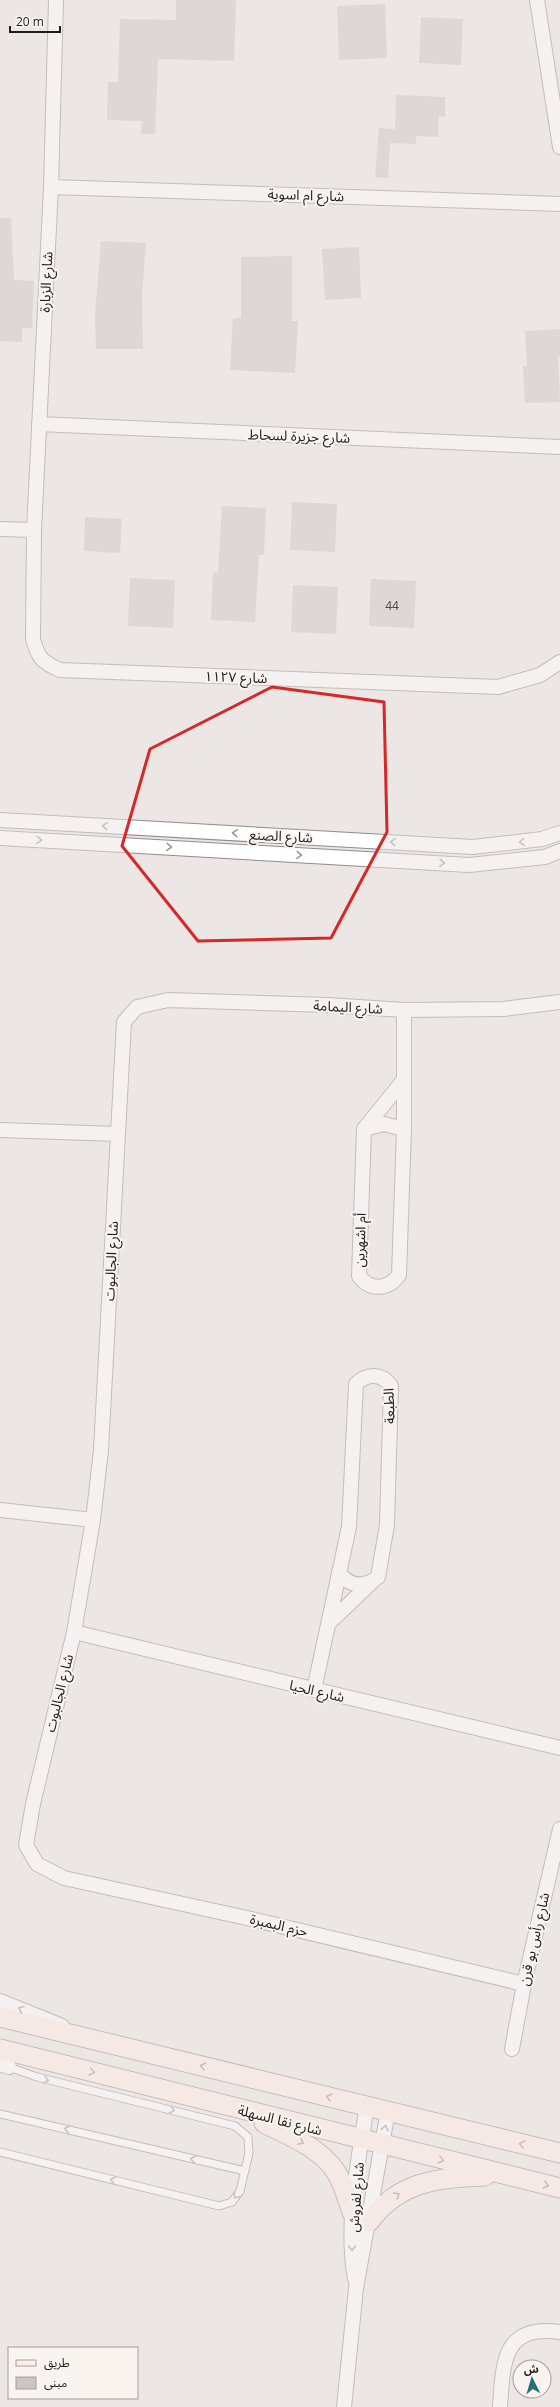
<svg xmlns="http://www.w3.org/2000/svg" width="560" height="2407" viewBox="0 0 560 2407" font-family="'Open Sans','Noto Sans Arabic',sans-serif">
  <rect width="100%" height="100%" fill="#ece6e4"/>
  <path fill="#cbc5c3" d="M176,0H236L234,61L158,59L155,134H141L142,121L107,120L108,82H118L120,19L176,20Z
    M385,4L387,58L339,60L337,6Z
    M421,17L463,19L461,65L419,63Z
    M396,95L445,97V117L439,116L438,137L416,136V144L390,143L388,178L375,177L379,128L395,129Z
    M0,218H11L14,280L34,281L32,328H22V342L0,341Z
    M101,241L146,243L142,293L143,349H96L95,314Z
    M359,247L361,298L325,300L322,249Z
    M292,256V321H298L295,373L230,370L233,318H241V257Z
    M560,329V357H558L560,402L525,403L523,366H527L525,331Z
    M292,502L337,504L335,552L290,550Z
    M222,506L266,508L264,555H259L255,622L211,620L213,572L218,573Z
    M85,517L122,519L120,553L84,551Z
    M130,578L175,580L173,628L128,626Z
    M371,579L416,581L414,628L369,626Z
    M293,585L338,587L336,634L291,632Z"/>
  <g fill="none" stroke-linecap="round" stroke-linejoin="round">
    <g stroke="#918c89" stroke-width="9">
      <path id="service" d="M0,2114L245,2171
        M0,2152L219,2206L232,2202L240,2191L249,2153L248,2137L235,2126L37,2077L9,2067"/>
    </g>
    <g stroke="#918c89" stroke-width="16">
      <path id="minor" d="M56,0L51,187L34,530L33,639C38,658 42,662 60,670L498,687L540,675L560,662
        M537,0L560,147
        M51,187L560,204
        M39,424L560,447
        M0,529L34,530
        M0,820L473,847L542,839L560,833
        M0,838L469,865L545,857L560,851
        M402,1082L364,1129L359,1276C370,1291 388,1290 399,1275L404,1129V1010
        M364,1129L384,1124L404,1129
        M0,1130L118,1134
        M0,1510L93,1520
        M329,1623L372,1582
        M74,1632L560,1748
        M314,1690L349,1527L356,1384C367,1373 382,1373 391,1386L387,1525L378,1577C364,1588 350,1587 339,1573
        M524,1984L247,1918L64,1878L37,1864L26,1845L33,1804L74,1632L93,1520L101,1450L124,1022L137,1007L168,1000L328,1005L404,1010L503,1009L560,1002
        M0,2001L62,2026
        M512,2049L524,1984L560,1829
        M0,2064L9,2067
        M355,2279C345,2223 358,2162 367,2106
        M344,2407L356,2288L388,2111
        M500,2407C503,2362 503,2324 560,2332"/>
    </g>
    <g stroke="#918c89" stroke-width="21">
      <path id="secondary" d="M0,2017L560,2153
        M0,2049L560,2188
        M264,2123C289,2136 317,2146 334,2169C343,2181 347,2198 352,2212
        M369,2222C399,2181 437,2178 485,2176"/>
    </g>
    <use href="#service" stroke="#fff" stroke-width="7"/>
    <use href="#minor" stroke="#fff" stroke-width="14"/>
    <use href="#secondary" stroke="#ffeee6" stroke-width="19"/>
  </g>
  <defs><path id="oneway-chevron" d="M-2-3.5L2.5 0L-2 3.5" fill="none" stroke-width="1.6" stroke-linecap="round" stroke-linejoin="round"/></defs>
  <g stroke="#9a9999">
    <use href="#oneway-chevron" transform="translate(105 826) rotate(-177)"/>
    <use href="#oneway-chevron" transform="translate(235 833) rotate(-177)"/>
    <use href="#oneway-chevron" transform="translate(39 840) rotate(3)"/>
    <use href="#oneway-chevron" transform="translate(393 842) rotate(-177)"/>
    <use href="#oneway-chevron" transform="translate(522 842) rotate(174)"/>
    <use href="#oneway-chevron" transform="translate(169 847) rotate(3)"/>
    <use href="#oneway-chevron" transform="translate(299 855) rotate(3)"/>
    <use href="#oneway-chevron" transform="translate(442 863) rotate(3)"/>
    <use href="#oneway-chevron" transform="translate(21 2009) rotate(-159)"/>
    <use href="#oneway-chevron" transform="translate(46 2080) rotate(14)"/>
    <use href="#oneway-chevron" transform="translate(172 2110) rotate(14)"/>
    <use href="#oneway-chevron" transform="translate(385 2128) rotate(-79)"/>
    <use href="#oneway-chevron" transform="translate(67 2129) rotate(-167)"/>
    <use href="#oneway-chevron" transform="translate(193 2159) rotate(-167)"/>
    <use href="#oneway-chevron" transform="translate(113 2180) rotate(-166)"/>
    <use href="#oneway-chevron" transform="translate(236 2196) rotate(127)"/>
    <use href="#oneway-chevron" transform="translate(352 2248) rotate(91)"/>
  </g>
  <g stroke="#9a908b">
    <use href="#oneway-chevron" transform="translate(203 2066) rotate(-166)"/>
    <use href="#oneway-chevron" transform="translate(92 2072) rotate(14)"/>
    <use href="#oneway-chevron" transform="translate(329 2097) rotate(-166)"/>
    <use href="#oneway-chevron" transform="translate(301 2142) rotate(27)"/>
    <use href="#oneway-chevron" transform="translate(522 2144) rotate(-166)"/>
    <use href="#oneway-chevron" transform="translate(441 2160) rotate(14)"/>
    <use href="#oneway-chevron" transform="translate(546 2185) rotate(13)"/>
    <use href="#oneway-chevron" transform="translate(397 2195) rotate(-32)"/>
  </g>
  <path d="M0 0H560V2407H0ZM272,687L384,702L387,832L331,938L198,941L122,846L150,749Z" fill="#ece6e4" fill-opacity=".55" fill-rule="evenodd"/>
  <path fill="none" stroke="#d62828" stroke-width="3" stroke-linejoin="round" d="M272,687L384,702L387,832L331,938L198,941L122,846L150,749Z"/>
  <g text-anchor="middle" stroke-width="4" stroke-linejoin="round" paint-order="stroke">
    <g font-size="12" fill="#4a4746">
      <text x="392" y="610">44</text>
    </g>
    <g font-size="14" fill="#1f1d1c" stroke="#faf4f1">
      <text transform="translate(306 195) rotate(2)" y="5">شارع ام اسوية</text>
      <text transform="translate(46 282) rotate(-87)" y="5">شارع الزبارة</text>
      <text transform="translate(299 436) rotate(2)" y="5">شارع جزيرة لسحاط</text>
      <text transform="translate(236 677) rotate(2)" y="5">شارع ١١٢٧</text>
      <text transform="translate(281 836) rotate(3)" y="5">شارع الصنع</text>
      <text transform="translate(348 1007) rotate(3)" y="5">شارع اليمامة</text>
      <text transform="translate(360 1240) rotate(-88)" y="5">أم اشهرين</text>
      <text transform="translate(111 1261) rotate(-87)" y="5">شارع الجالبوت</text>
      <text transform="translate(389 1406) rotate(-92)" y="5">الطبعة</text>
      <text transform="translate(317 1691) rotate(13)" y="5">شارع الحيا</text>
      <text transform="translate(59 1693) rotate(-76)" y="5">شارع الجالبوت</text>
      <text transform="translate(279 1925) rotate(13)" y="5">حزم البمبرة</text>
      <text transform="translate(534 1939) rotate(-77)" y="5">شارع رأس بو قرن</text>
      <text transform="translate(280 2120) rotate(14)" y="5">شارع نقا السهلة</text>
      <text transform="translate(356 2197) rotate(-85)" y="5">شارع لفروش</text>
    </g>
  </g>
  <rect x="8" y="2347" width="130" height="52" fill="#faf4f1" stroke="#a29e9c"/>
  <rect x="16" y="2360" width="20" height="6" fill="#ffeee6" stroke="#a29e9c"/>
  <text x="44" y="2367" font-size="12" fill="#1f1d1c">طريق</text>
  <rect x="16" y="2377" width="20" height="12" fill="#cbc5c3" stroke="#a29e9c"/>
  <text x="44" y="2387" font-size="12" fill="#1f1d1c">مبنى</text>
  <g transform="translate(532 2379) rotate(355)"><circle r="19" fill="#faf4f1" stroke="#a29e9c"/>
  <path d="M0-3L7 15L0 10L-7 15Z" fill="#257072"/>
  <text y="-6" font-size="11" font-weight="bold" text-anchor="middle" fill="#1f1d1c">ش</text>
  </g>
  <path d="M10 26v6h50v-6" fill="none" stroke="#1f1d1c" stroke-width="2"/>
  <text x="16" y="26" font-size="12" fill="#1f1d1c" stroke="#faf4f1" stroke-width="3" paint-order="stroke">20 m</text>
</svg>
